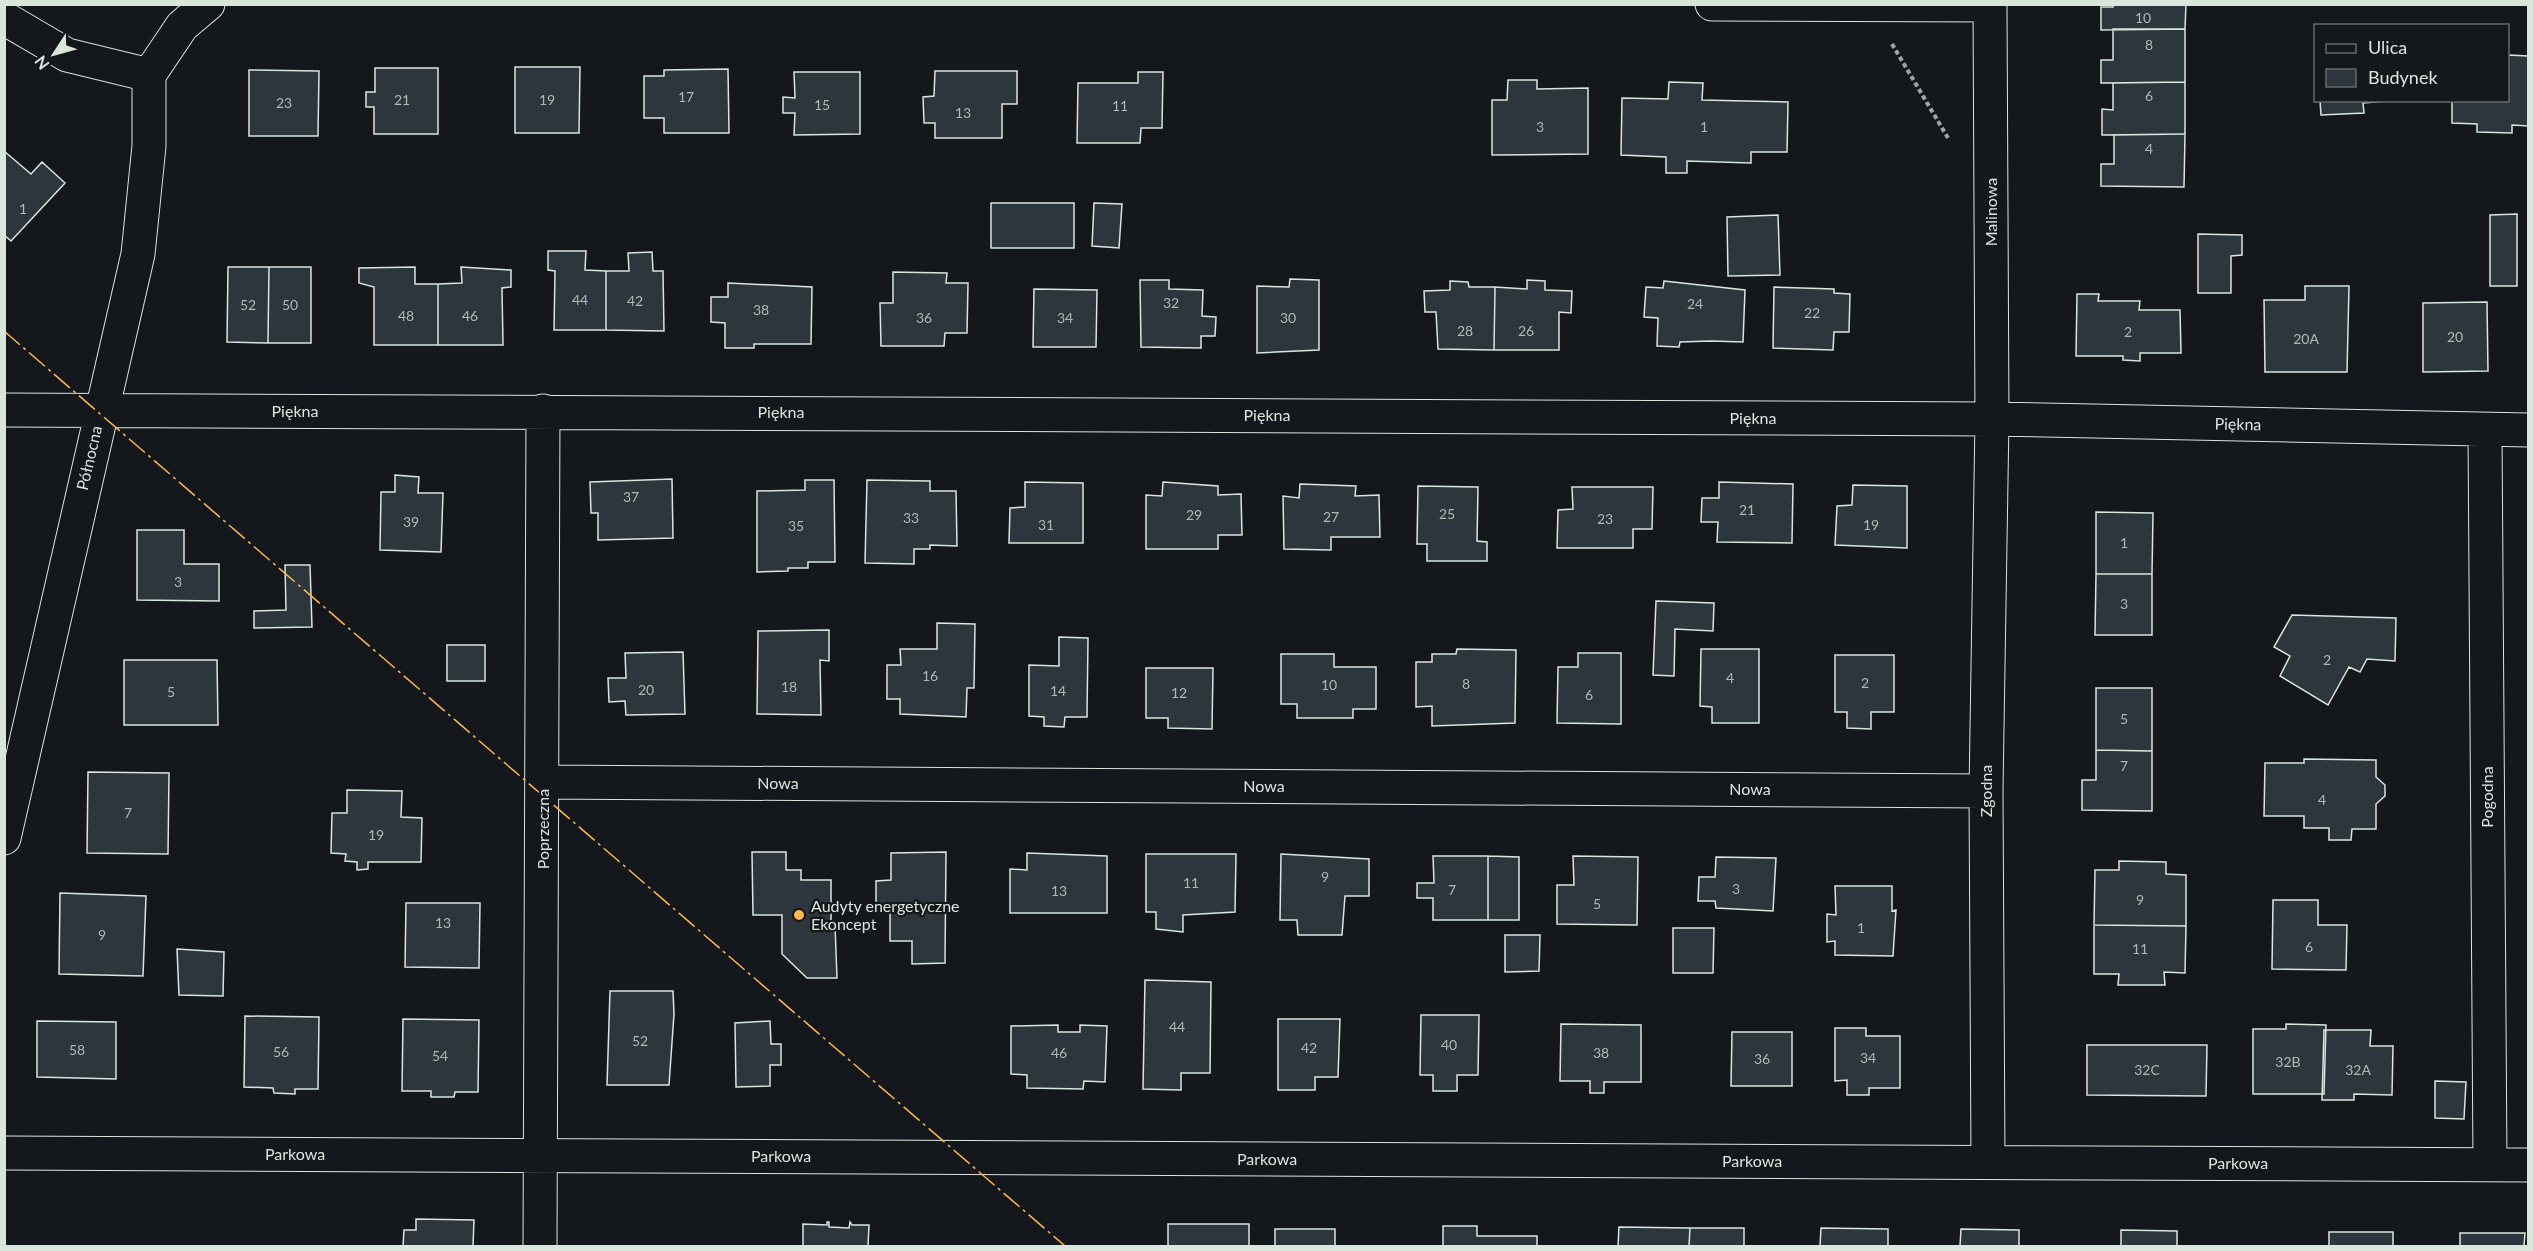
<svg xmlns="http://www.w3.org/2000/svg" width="2533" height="1251" viewBox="0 0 2533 1251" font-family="Lato,sans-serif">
  <rect width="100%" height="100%" fill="#14181c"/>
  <path fill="#2c363c" stroke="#d8e6dc" stroke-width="1.5" d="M2113,4H2186L2185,29L2101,30V7H2113Z
    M2113,29H2185V82L2101,83V60H2113Z
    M2508,55L2528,56V126L2512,125V133L2477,132V124L2452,123V100H2508Z
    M515,67H580L579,133H515Z
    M375,68H438V134H374V107H366V92H375Z
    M728,69L729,133H664V118H644V76H664V70Z
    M249,70L319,71L318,136H249Z
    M935,71H1017V104H1002V138H935V123H924L923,97L934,96Z
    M794,72H860V134L794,135L795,113H783V97L795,98Z
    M1138,72H1163L1162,128H1141L1140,143H1077L1078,83H1138Z
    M1508,80H1537V89L1588,88V154L1492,155V100H1507Z
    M1669,82L1703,83L1702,100L1788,102L1787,152H1751V163L1687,161V173H1666V157L1621,155L1622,98L1668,99Z
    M2185,82V134L2102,135V109L2113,110V83Z
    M2320,100H2399L2363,103L2364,113L2321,115Z
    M2185,134L2184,187L2101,186V164H2114V135Z
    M4,151L31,174L42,162L65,183L11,241L4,235Z
    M991,203H1074V248H991Z
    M1094,203L1122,204L1119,248L1092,246Z
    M2517,214V286H2490V215Z
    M1778,215L1780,275L1728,276L1727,217Z
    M2198,234L2242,235V255L2231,256V293H2198Z
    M548,251H586L585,270L606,271V330H554L555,271L548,270Z
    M652,252L653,271H663L664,331L606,330V271H629L628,253Z
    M228,267H269L268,343L227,342Z
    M269,267H311V343H268Z
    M415,267V284H438V345H374V287L359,283V268Z
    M461,267L511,270V287L502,288L503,345H438V284L462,283Z
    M893,272L947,273L946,283H968L967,333H945L944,346H881L880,303H893Z
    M1290,279L1319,280V350L1257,353V286L1289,287Z
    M1140,280H1169V289L1203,290L1202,316L1216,317L1215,336H1201V348L1141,347Z
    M1527,280L1545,281V290L1572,291L1571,313L1559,312V350H1494L1495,287L1527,289Z
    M1450,281L1468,282L1469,287H1495L1494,350L1438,349L1436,312H1425L1424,291L1450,290Z
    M1664,281L1745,290L1743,342L1711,341L1680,342L1679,347L1657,346L1658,318L1644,317L1646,287L1663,288Z
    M728,283L812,287L811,344H754V348H725V323L711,322V297H728Z
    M2305,286H2349L2347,372H2265L2264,300H2305Z
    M1774,287L1834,289V293L1850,294L1849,332H1834L1833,350L1773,348Z
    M1034,289L1097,290L1096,347H1033Z
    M2077,294H2099L2098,301H2140L2139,310H2180L2181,353H2140V361L2123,360V356H2076Z
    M2487,302L2488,371L2423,372V303Z
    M395,475L419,477L418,493H443L441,552L380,550L381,492H395Z
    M672,479L673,538L598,540V513H591L590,482Z
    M805,480H834L835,562H808V568H788V571L757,572V491L805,490Z
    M867,480L930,481V491H956L957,546L930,545V549H914V564L865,563Z
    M1025,482L1083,483V543H1009L1010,508L1025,507Z
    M1163,482L1218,486V495L1241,494L1242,535H1218V549H1146V495L1162,496Z
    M1719,482L1793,484L1792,543L1717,542L1718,522H1701L1702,498H1719Z
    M1300,484L1356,486L1355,496L1379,495L1380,537H1331V550L1284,549L1283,496L1299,498Z
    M1853,485L1907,486V548L1835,545L1837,506L1852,505Z
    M1418,486L1478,487L1477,541L1487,542V561H1427V544H1417Z
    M1572,487H1653L1652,529H1633V548H1557L1558,510L1573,509Z
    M2096,512L2153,513L2152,574H2096Z
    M137,530H184V564H219V601L137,600Z
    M285,565H310L312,627L254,628V611L286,610Z
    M2096,574H2152V635H2095Z
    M1656,601L1714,603L1713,631L1675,629L1674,676L1653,675Z
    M2292,615L2396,618L2395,661L2367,659L2360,672L2349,667L2328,705L2280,676L2290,656L2274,647Z
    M937,623L975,624L974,688H967L966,717L900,714V699H887V665H901L900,649H937Z
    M829,630V661L820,660L821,715L757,714L758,631Z
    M1059,637L1088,638L1087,717H1065L1064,727L1044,726V717L1029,716V665L1059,666Z
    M447,645H485V681H447Z
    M1457,649L1516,650L1515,723L1432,726V706L1416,707V662H1432V654H1456Z
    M1701,649H1759V723H1712V707L1700,706Z
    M683,652L685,714L626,715L625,701L609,702L608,678H626L625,653Z
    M1578,653H1621V724L1557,723L1558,667H1578Z
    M1281,654H1334V667H1376V709H1353V718H1297V704H1281Z
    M1835,655H1894V712H1871V729L1847,728V712H1835Z
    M124,660H217L218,725H124Z
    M1146,668H1213L1212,729L1168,728V718H1146Z
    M2096,688H2152V751L2096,750Z
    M2096,750L2152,751V811L2082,810V780H2096Z
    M2304,759L2376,760V777L2385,785V796L2376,804V829H2352L2351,840H2329V828H2304V816H2264L2265,763H2304Z
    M88,772L169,773L168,854L87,853Z
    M347,790L402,791L401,817L422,818L421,862H368V869L357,870V862L345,861L346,854L331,853L332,813H347Z
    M752,852H786V870H801V880H831V924L835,925L837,978H807L782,954V915H753Z
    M946,852L945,963L912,964V941H890V907L876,906V881L891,880V853Z
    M1027,853L1107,856V913H1010V869L1027,870Z
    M1146,854H1236L1235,912L1183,915V932L1156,929V912H1146Z
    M1281,854L1369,859V896H1345L1342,935H1298L1297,920H1280Z
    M1433,856H1488V920H1433V898H1417V883H1434Z
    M1488,856L1519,857V920H1488Z
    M1573,856L1638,857L1637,925L1557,924V885H1574Z
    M1716,857L1776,858L1773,911L1716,908L1715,901H1698L1699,877H1715Z
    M2119,861L2166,862V874L2186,875V926L2094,925L2095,870H2119Z
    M1835,886H1892V911L1896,910L1893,956L1835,955V941L1827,942V914L1836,915Z
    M60,893L146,896L143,976L59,974Z
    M2273,900H2318V925H2347L2346,970L2272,969Z
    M406,903H480L479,968L405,967Z
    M2094,925L2186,926L2185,973L2164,972L2165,985H2118L2119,974H2094Z
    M1673,928H1714L1713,973H1673Z
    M1505,935H1540L1539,971L1505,972Z
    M177,949L224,952L223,996L179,995Z
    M1145,980L1211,982L1210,1073H1181V1090L1143,1089Z
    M610,991H673L674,1014L669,1085H607Z
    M1421,1015H1479L1478,1075H1457V1091H1433V1075H1420Z
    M245,1016L319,1017L318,1089H295V1094L274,1093L273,1088L244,1087Z
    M403,1019L479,1020L478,1092H455L454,1097H431V1091H402Z
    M1278,1019H1340L1338,1077H1315V1090H1278Z
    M37,1021L116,1022V1079L37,1077Z
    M770,1021L771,1044H781V1065H770V1086L736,1087L735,1023Z
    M1561,1024L1641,1025V1082H1604V1093H1590V1081H1560Z
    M2286,1024L2326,1025L2324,1094H2253V1029H2286Z
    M1058,1025V1032H1080V1025L1107,1026L1105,1082L1084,1081L1083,1089L1027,1088V1075L1011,1074V1026Z
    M1835,1028H1866V1036H1900V1088H1869V1095H1847V1080L1835,1081Z
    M2324,1030H2371L2370,1046H2393L2392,1095L2354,1094V1100H2322Z
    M1732,1032H1792V1086H1731Z
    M2087,1045H2207L2206,1096L2087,1095Z
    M2435,1081L2466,1082L2464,1119L2435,1118Z
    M416,1219L474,1220L473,1246H403L404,1230H416Z
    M827,1222H829V1227L849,1228L850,1222L852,1225H869L868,1246H803V1224L827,1225Z
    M1168,1224H1249V1246H1168Z
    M1443,1226H1477V1236H1537V1246H1443Z
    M1619,1227L1690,1228L1689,1246H1618Z
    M1690,1228H1744V1246H1689Z
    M1821,1228L1888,1229V1246H1820Z
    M1275,1229H1335V1246H1275Z
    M1961,1229L2019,1230V1246H1960Z
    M2121,1230L2177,1231V1246H2121Z
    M2329,1232H2393V1246H2329Z
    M2460,1233H2525L2524,1246H2460Z"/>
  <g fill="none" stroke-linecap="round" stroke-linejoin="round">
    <g stroke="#d8e6dc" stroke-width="35">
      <path id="minor" d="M1712,4L1990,5L1992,419L1986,791L1988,1162
        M4,18L67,55L149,75
        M149,75L182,26L208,4
        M4,410L1992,419L2528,430
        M2485,430L2490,1164
        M543,782L1986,791
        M4,838L138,254L149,146V75
        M4,1153L2528,1165
        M540,1246L543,411"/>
    </g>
    <path stroke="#9da8a2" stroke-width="4" stroke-dasharray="4.5 3" stroke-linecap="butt" d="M1892,44L1948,138"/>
    <use href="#minor" stroke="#14181c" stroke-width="33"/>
    <path stroke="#ffb74d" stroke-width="1.5" stroke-dasharray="21 4.5 3 4.5" stroke-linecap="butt" d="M4,331L1065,1246"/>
  </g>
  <circle fill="#ffb74d" stroke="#14181c" stroke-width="2" cx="799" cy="915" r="6"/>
  <g text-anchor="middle" stroke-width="4.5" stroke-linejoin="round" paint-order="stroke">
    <g font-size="14" fill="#adbab4">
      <text x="2143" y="23">10</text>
      <text x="2149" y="50">8</text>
      <text x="2149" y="101">6</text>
      <text x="686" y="102">17</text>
      <text x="402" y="105">21</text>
      <text x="547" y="105">19</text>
      <text x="284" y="108">23</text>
      <text x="822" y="110">15</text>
      <text x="1120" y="111">11</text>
      <text x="963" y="118">13</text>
      <text x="1540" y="132">3</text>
      <text x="1704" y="132">1</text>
      <text x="2149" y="154">4</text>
      <text x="23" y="214">1</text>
      <text x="580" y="305">44</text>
      <text x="635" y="306">42</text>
      <text x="1171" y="308">32</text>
      <text x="1695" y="309">24</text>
      <text x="248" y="310">52</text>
      <text x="290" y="310">50</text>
      <text x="761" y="315">38</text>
      <text x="1812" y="318">22</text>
      <text x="406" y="321">48</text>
      <text x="470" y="321">46</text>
      <text x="924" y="323">36</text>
      <text x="1065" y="323">34</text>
      <text x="1288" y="323">30</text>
      <text x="1465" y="336">28</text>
      <text x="1526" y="336">26</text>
      <text x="2128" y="337">2</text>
      <text x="2455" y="342">20</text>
      <text x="2306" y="344">20A</text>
      <text x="631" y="502">37</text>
      <text x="1747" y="515">21</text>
      <text x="1447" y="519">25</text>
      <text x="1194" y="520">29</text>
      <text x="1331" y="522">27</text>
      <text x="911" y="523">33</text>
      <text x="1605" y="524">23</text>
      <text x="411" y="527">39</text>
      <text x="1046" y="530">31</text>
      <text x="1871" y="530">19</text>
      <text x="796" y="531">35</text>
      <text x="2124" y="548">1</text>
      <text x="178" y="587">3</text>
      <text x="2124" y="609">3</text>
      <text x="2327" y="665">2</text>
      <text x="930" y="681">16</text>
      <text x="1730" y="683">4</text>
      <text x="1865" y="688">2</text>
      <text x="1466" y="689">8</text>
      <text x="1329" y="690">10</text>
      <text x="789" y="692">18</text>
      <text x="646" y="695">20</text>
      <text x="1058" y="696">14</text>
      <text x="171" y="697">5</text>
      <text x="1179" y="698">12</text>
      <text x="1589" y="700">6</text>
      <text x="2124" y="724">5</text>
      <text x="2124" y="771">7</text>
      <text x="2322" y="805">4</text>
      <text x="128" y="818">7</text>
      <text x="376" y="840">19</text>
      <text x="1325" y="882">9</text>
      <text x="1191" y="888">11</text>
      <text x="1736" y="894">3</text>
      <text x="1452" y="895">7</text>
      <text x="1059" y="896">13</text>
      <text x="2140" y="905">9</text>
      <text x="1597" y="909">5</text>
      <text x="443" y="928">13</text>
      <text x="1861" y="933">1</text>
      <text x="102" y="940">9</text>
      <text x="2309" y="952">6</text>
      <text x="2140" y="954">11</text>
      <text x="1177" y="1032">44</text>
      <text x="640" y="1046">52</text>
      <text x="1449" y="1050">40</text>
      <text x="1309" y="1053">42</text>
      <text x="77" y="1055">58</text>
      <text x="281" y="1057">56</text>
      <text x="1059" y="1058">46</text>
      <text x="1601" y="1058">38</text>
      <text x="440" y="1061">54</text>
      <text x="1868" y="1063">34</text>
      <text x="1762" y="1064">36</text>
      <text x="2288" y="1067">32B</text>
      <text x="2147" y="1075">32C</text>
      <text x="2358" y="1075">32A</text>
    </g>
    <g font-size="16" fill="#d8e6dc" stroke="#14181c">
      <text transform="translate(1991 212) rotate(-90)" y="6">Malinowa</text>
      <text x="295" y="417">Piękna</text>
      <text x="781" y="418">Piękna</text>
      <text x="1267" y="421">Piękna</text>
      <text x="1753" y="424">Piękna</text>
      <text transform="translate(2238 424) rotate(1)" y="6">Piękna</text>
      <text transform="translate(89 458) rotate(-77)" y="6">Północna</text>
      <text x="778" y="789">Nowa</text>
      <text x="1264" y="792">Nowa</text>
      <text x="1750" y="795">Nowa</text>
      <text transform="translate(1986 791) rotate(-90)" y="6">Zgodna</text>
      <text transform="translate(2487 797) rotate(-90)" y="6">Pogodna</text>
      <text transform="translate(543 829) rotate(-90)" y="6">Poprzeczna</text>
      <text x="295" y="1160">Parkowa</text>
      <text x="781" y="1162">Parkowa</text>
      <text x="1267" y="1165">Parkowa</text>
      <text x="1752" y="1167">Parkowa</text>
      <text x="2238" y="1169">Parkowa</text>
    </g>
    <g font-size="16" fill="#d8e6dc" stroke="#14181c" text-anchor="start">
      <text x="811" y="912">Audyty energetyczne<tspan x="811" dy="18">Ekoncept</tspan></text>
    </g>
  </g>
  <rect width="2533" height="1251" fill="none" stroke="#d8e6dc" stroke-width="12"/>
  <rect x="2314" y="24" width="195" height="78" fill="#14181c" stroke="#626a69" stroke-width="1.5"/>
  <rect x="2326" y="44" width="30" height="9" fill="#14181c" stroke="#626a69" stroke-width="1.5"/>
  <text x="2368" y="54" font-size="18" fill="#d8e6dc">Ulica</text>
  <rect x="2326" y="69" width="30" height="18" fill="#2c363c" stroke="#626a69" stroke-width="1.5"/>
  <text x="2368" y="84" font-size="18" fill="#d8e6dc">Budynek</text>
  <g transform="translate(54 54) rotate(234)" stroke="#14181c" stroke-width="4.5" paint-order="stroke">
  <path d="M0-4.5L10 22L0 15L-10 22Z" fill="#d8e6dc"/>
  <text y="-9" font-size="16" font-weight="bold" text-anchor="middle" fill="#d8e6dc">N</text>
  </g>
</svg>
